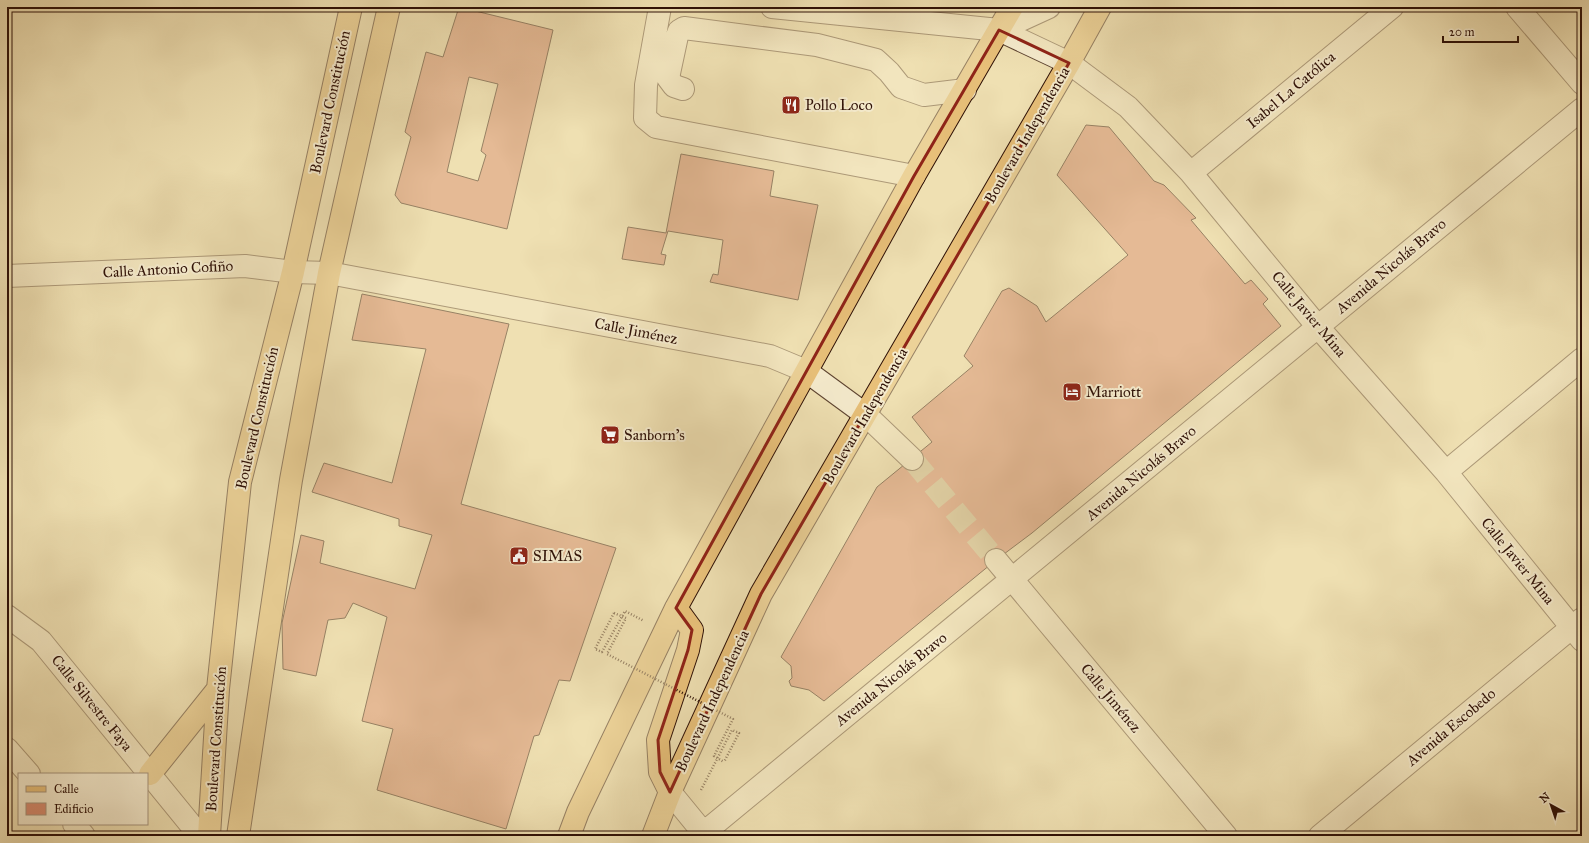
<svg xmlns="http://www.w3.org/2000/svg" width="1589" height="843" viewBox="0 0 1589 843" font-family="'IM FELL Great Primer',serif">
  <rect width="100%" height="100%" fill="#efe0b2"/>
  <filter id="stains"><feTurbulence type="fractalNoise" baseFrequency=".005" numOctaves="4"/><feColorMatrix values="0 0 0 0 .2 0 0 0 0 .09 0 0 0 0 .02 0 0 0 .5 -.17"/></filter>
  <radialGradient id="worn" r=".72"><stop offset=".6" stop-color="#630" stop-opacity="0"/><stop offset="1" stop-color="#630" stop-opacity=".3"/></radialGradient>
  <path fill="#d98d72" stroke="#2e1006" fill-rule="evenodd" d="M459,7L553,30L507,229L401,203L395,195L411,137L405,132L426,52L443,57ZM469,77L498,84L481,151L486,155L478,181L447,172Z
    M1086,125L1109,127L1154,181L1164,185L1196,218L1191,220L1245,284L1251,280L1268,299L1263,304L1281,326L1032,533L996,560L824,701L809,690L791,686L789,681L792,678L791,666L781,657L877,487L932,442L912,417L973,366L964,356L1002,291L1009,288L1037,306L1046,322L1128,255L1057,175Z
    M681,154L774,171L770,196L818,205L798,300L710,282L713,274L718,275L723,240L668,231L661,254L666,255L664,265L622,259L628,227L666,233Z
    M362,294L509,324L461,504L616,548L570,681L559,680L539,735L534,736L506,829L377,790L393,729L362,721L387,617L353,603L345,618L328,620L316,676L283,669L282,623L301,535L324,541L320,563L415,589L432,535L399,526V519L312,492L324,463L392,483L426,349L352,340Z"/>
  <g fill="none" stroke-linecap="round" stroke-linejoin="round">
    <path stroke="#d2c198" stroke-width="22" stroke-dasharray="22 11" stroke-linecap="butt" d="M912,459L996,560"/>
    <g stroke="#5e4431" stroke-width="24">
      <path id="minor" d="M660,7L646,85L645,118L656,127L914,176
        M772,7L999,30L1069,63L1128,107L1191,173L1318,327L1446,472L1582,640
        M1517,7L1582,83
        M999,30L1049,7
        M683,89L674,86L668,78L677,36L679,31L684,28L817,45L876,60L889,72L901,87L924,95L965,90
        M1191,173L1392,7
        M7,276L245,266L293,272L329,273L770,356L806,371L866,415L912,459
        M1446,472L1582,359
        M996,560L1226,836
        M7,616L41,641L200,836
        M7,749L29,774
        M670,792L706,836
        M74,824L84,836
        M700,836L1582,109
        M1320,836L1582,619"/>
    </g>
    <g stroke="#2e1006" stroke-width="24">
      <path id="major" d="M150,774L218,689
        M670,792L660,772L658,740L688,650L692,630L676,608
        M209,836L218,689L240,482L293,272L351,7
        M238,836L291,480L329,273L389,7
        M569,836L578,812L676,608L914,176L1012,7
        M653,836L670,792L761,594L1069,63L1100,7"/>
    </g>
    <path stroke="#2e1006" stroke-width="2.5" stroke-dasharray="1 2" stroke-linecap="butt" d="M614,613L595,649L602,652L625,611L644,621
      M701,790L732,730L739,733L724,762"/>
    <use href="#minor" stroke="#f5ebcd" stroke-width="22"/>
    <use href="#major" stroke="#e8c079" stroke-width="22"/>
    <path stroke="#2e1006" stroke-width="2.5" stroke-dasharray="1 2" stroke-linecap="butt" d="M614,613L626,618L607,654L733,719L714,756L724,762"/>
  </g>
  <path d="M0 0H1589V843H0ZM999,30L1069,63L761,594L670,792L660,772L658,740L688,650L692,630L676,608L914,176Z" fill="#efe0b2" fill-opacity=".55" fill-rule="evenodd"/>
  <path fill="none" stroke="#8f2418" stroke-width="3" stroke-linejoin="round" d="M999,30L1069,63L761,594L670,792L660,772L658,740L688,650L692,630L676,608L914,176Z"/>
  <defs>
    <g id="restaurant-square" transform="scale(1)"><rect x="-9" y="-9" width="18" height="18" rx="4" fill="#8f2418" stroke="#f5ebcd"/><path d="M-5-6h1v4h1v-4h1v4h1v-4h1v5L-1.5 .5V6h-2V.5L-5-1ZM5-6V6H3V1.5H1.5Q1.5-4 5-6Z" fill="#fff"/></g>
    <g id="hotel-square" transform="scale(1)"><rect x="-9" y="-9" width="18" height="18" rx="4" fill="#8f2418" stroke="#f5ebcd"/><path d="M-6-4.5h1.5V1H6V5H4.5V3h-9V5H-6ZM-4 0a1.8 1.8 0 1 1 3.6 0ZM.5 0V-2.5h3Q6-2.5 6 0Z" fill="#fff"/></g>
    <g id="supermarket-square" transform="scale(1)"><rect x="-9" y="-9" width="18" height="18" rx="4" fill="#8f2418" stroke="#f5ebcd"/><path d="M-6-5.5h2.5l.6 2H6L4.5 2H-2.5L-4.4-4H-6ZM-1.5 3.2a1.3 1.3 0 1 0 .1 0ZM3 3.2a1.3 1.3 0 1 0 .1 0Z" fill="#fff"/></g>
    <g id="civic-square" transform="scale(1)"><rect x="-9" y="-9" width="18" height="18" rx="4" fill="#8f2418" stroke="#f5ebcd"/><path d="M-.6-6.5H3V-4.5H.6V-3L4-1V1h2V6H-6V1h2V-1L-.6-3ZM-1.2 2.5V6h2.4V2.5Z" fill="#fff"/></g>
  </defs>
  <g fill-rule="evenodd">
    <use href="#restaurant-square" x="791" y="105"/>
    <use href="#hotel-square" x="1072" y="392"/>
    <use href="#supermarket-square" x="610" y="435"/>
    <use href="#civic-square" x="519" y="556"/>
  </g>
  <g text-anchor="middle" stroke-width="4" stroke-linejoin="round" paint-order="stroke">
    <g font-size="15" fill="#2e1006" stroke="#f5ebcd">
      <text transform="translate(1291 90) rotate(-40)" y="5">Isabel La Católica</text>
      <text transform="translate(330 102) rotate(-78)" y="5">Boulevard Constitución</text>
      <text transform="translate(1027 135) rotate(-60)" y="5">Boulevard Independencia</text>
      <text transform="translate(1391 266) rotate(-40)" y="5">Avenida Nicolás Bravo</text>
      <text transform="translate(168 269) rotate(-3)" y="5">Calle Antonio Cofiño</text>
      <text transform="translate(1309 314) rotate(50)" y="5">Calle Javier Mina</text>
      <text transform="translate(636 331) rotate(11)" y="5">Calle Jiménez</text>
      <text transform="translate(865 416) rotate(-60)" y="5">Boulevard Independencia</text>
      <text transform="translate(257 418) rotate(-77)" y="5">Boulevard Constitución</text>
      <text transform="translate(1141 473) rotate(-40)" y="5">Avenida Nicolás Bravo</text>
      <text transform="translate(1518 561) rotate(51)" y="5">Calle Javier Mina</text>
      <text transform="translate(891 679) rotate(-39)" y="5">Avenida Nicolás Bravo</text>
      <text transform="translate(1111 698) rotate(50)" y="5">Calle Jiménez</text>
      <text transform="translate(712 701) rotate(-65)" y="5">Boulevard Independencia</text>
      <text transform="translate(92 703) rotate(51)" y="5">Calle Silvestre Faya</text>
      <text transform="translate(1451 727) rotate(-40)" y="5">Avenida Escobedo</text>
      <text transform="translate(216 739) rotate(-86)" y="5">Boulevard Constitución</text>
    </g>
    <g font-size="15" fill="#2e1006" stroke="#f5ebcd" text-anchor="start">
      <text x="805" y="110">Pollo Loco</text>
      <text x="1086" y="397">Marriott</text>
      <text x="624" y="440">Sanborn's</text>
      <text x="533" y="561">SIMAS</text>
    </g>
  </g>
  <rect width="1589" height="843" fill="none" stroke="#efe0b2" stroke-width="24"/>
  <rect x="8" y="8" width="1573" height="827" fill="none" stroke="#2e1006" stroke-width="2"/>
  <rect x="12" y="12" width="1565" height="819" fill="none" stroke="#2e1006"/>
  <rect x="18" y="773" width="130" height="52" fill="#f5ebcd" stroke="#a5937d"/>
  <rect x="26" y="786" width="20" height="6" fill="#e8c079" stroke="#a5937d"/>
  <text x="54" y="793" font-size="12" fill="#2e1006">Calle</text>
  <rect x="26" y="803" width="20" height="12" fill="#d98d72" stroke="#a5937d"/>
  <text x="54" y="813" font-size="12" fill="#2e1006">Edificio</text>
  <g transform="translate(1551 805) rotate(320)" stroke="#f5ebcd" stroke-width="3" paint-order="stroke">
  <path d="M0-3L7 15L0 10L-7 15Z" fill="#2e1006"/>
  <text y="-6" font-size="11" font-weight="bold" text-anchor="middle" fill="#2e1006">N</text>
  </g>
  <path d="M1443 36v6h75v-6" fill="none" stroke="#2e1006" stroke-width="2"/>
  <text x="1449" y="36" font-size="12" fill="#2e1006" stroke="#f5ebcd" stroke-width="3" paint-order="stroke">20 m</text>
  <rect width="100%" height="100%" filter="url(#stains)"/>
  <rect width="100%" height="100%" fill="url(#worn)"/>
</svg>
